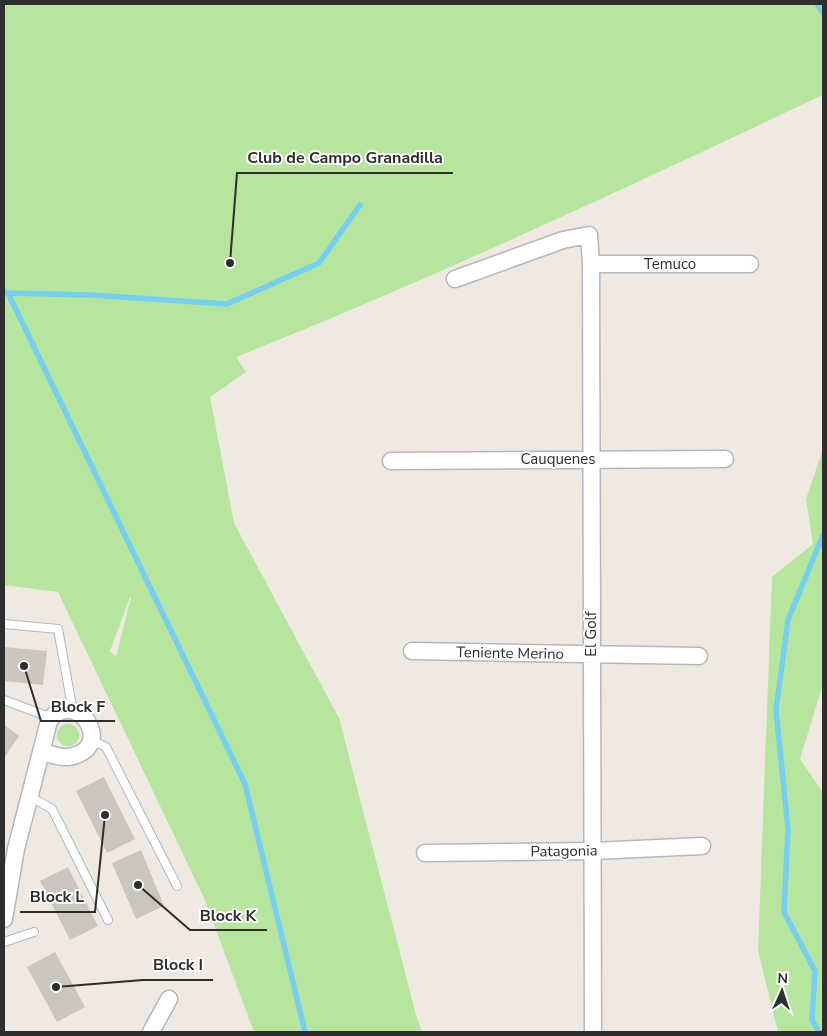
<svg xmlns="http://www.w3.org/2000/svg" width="827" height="1036" viewBox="0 0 827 1036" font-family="'Nunito Sans',sans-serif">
  <rect width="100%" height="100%" fill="#efe9e1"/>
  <path fill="#b6e59e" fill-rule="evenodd" d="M4,4H823V95C629,186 435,278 236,357L246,372L210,397L234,523L339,718L416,1015L422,1032H254L204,898L58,592L4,585ZM130,597L131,598L116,657L110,651Z
    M823,449V684L800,759L823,793V1032H778L758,950L772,577L813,544L806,499Z
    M57 735a11 11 0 1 1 22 0a11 11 0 1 1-22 0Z"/>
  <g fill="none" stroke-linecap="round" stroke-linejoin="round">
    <path stroke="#75cff0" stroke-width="5.5" d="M817,4L823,13
      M4,291L8,293L245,784L305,1032
      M8,293L91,295L227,304L319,263L360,205
      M819,1032L812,1020L815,971L784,912L788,829L776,710L788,620L823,535"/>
  </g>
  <path fill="#cbc7bf" d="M4,647L47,651L43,685L4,681Z
    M4,725L19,736L4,758Z
    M104,777L135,839L107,853L76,791Z
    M141,850L164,906L136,919L112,863Z
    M68,867L98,926L70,940L40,881Z
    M55,952L85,1007L57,1022L27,967Z"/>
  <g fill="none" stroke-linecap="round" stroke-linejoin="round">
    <g stroke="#b4b7c1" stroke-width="10">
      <path id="lane" d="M4,624L58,629L73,712
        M4,700L52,718
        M91,740L106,747L177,886
        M29,796L52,809L108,920
        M4,942L34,932"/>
    </g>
    <g stroke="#b4b7c1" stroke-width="19">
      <path id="street" d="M591,264H750
        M455,279L563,240L589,235L591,264L593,1032
        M391,461L725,459
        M412,651L699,656
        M425,853L593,851L702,846
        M4,919L16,849L49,721C51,719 54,714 57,713C85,697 113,751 68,757C60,758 50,754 42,752
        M151,1032L169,999"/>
    </g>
    <use href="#lane" stroke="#fff" stroke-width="8"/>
    <use href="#street" stroke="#fff" stroke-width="16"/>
  </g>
  <g text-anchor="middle" stroke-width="4" stroke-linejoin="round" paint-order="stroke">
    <g font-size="15" fill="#2e2e2e" stroke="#fff">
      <text x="670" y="269">Temuco</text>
      <text x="558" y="464">Cauquenes</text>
      <text transform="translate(591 634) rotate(-90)" y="5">El Golf</text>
      <text transform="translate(510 653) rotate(1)" y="5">Teniente Merino</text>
      <text transform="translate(564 851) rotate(-1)" y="5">Patagonia</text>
    </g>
  </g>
  <path fill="none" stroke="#2e2e2e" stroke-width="2" d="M230 263L237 173H453M24 666L41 721H115M105 815L95 912H20M138 885L190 930H267M56 987L143 980H213"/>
  <g fill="#2e2e2e" stroke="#fff" stroke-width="2">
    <circle cx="230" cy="263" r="5"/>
    <circle cx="24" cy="666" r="5"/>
    <circle cx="105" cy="815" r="5"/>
    <circle cx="138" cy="885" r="5"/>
    <circle cx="56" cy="987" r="5"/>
  </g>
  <g font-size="16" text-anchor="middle" font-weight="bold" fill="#2e2e2e" stroke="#fff" stroke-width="4" stroke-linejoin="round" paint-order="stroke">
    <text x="345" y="163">Club de Campo Granadilla</text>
    <text x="78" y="712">Block F</text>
    <text x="57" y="902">Block L</text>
    <text x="228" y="921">Block K</text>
    <text x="178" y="970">Block I</text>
  </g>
  <rect width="827" height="1036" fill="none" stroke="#2e2e2e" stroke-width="10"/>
  <g transform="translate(782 991) rotate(3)" stroke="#ffffff" stroke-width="4" paint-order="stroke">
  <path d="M0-4L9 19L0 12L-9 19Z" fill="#2e2e2e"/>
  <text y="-8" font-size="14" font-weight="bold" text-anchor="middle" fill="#2e2e2e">N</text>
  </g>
</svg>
